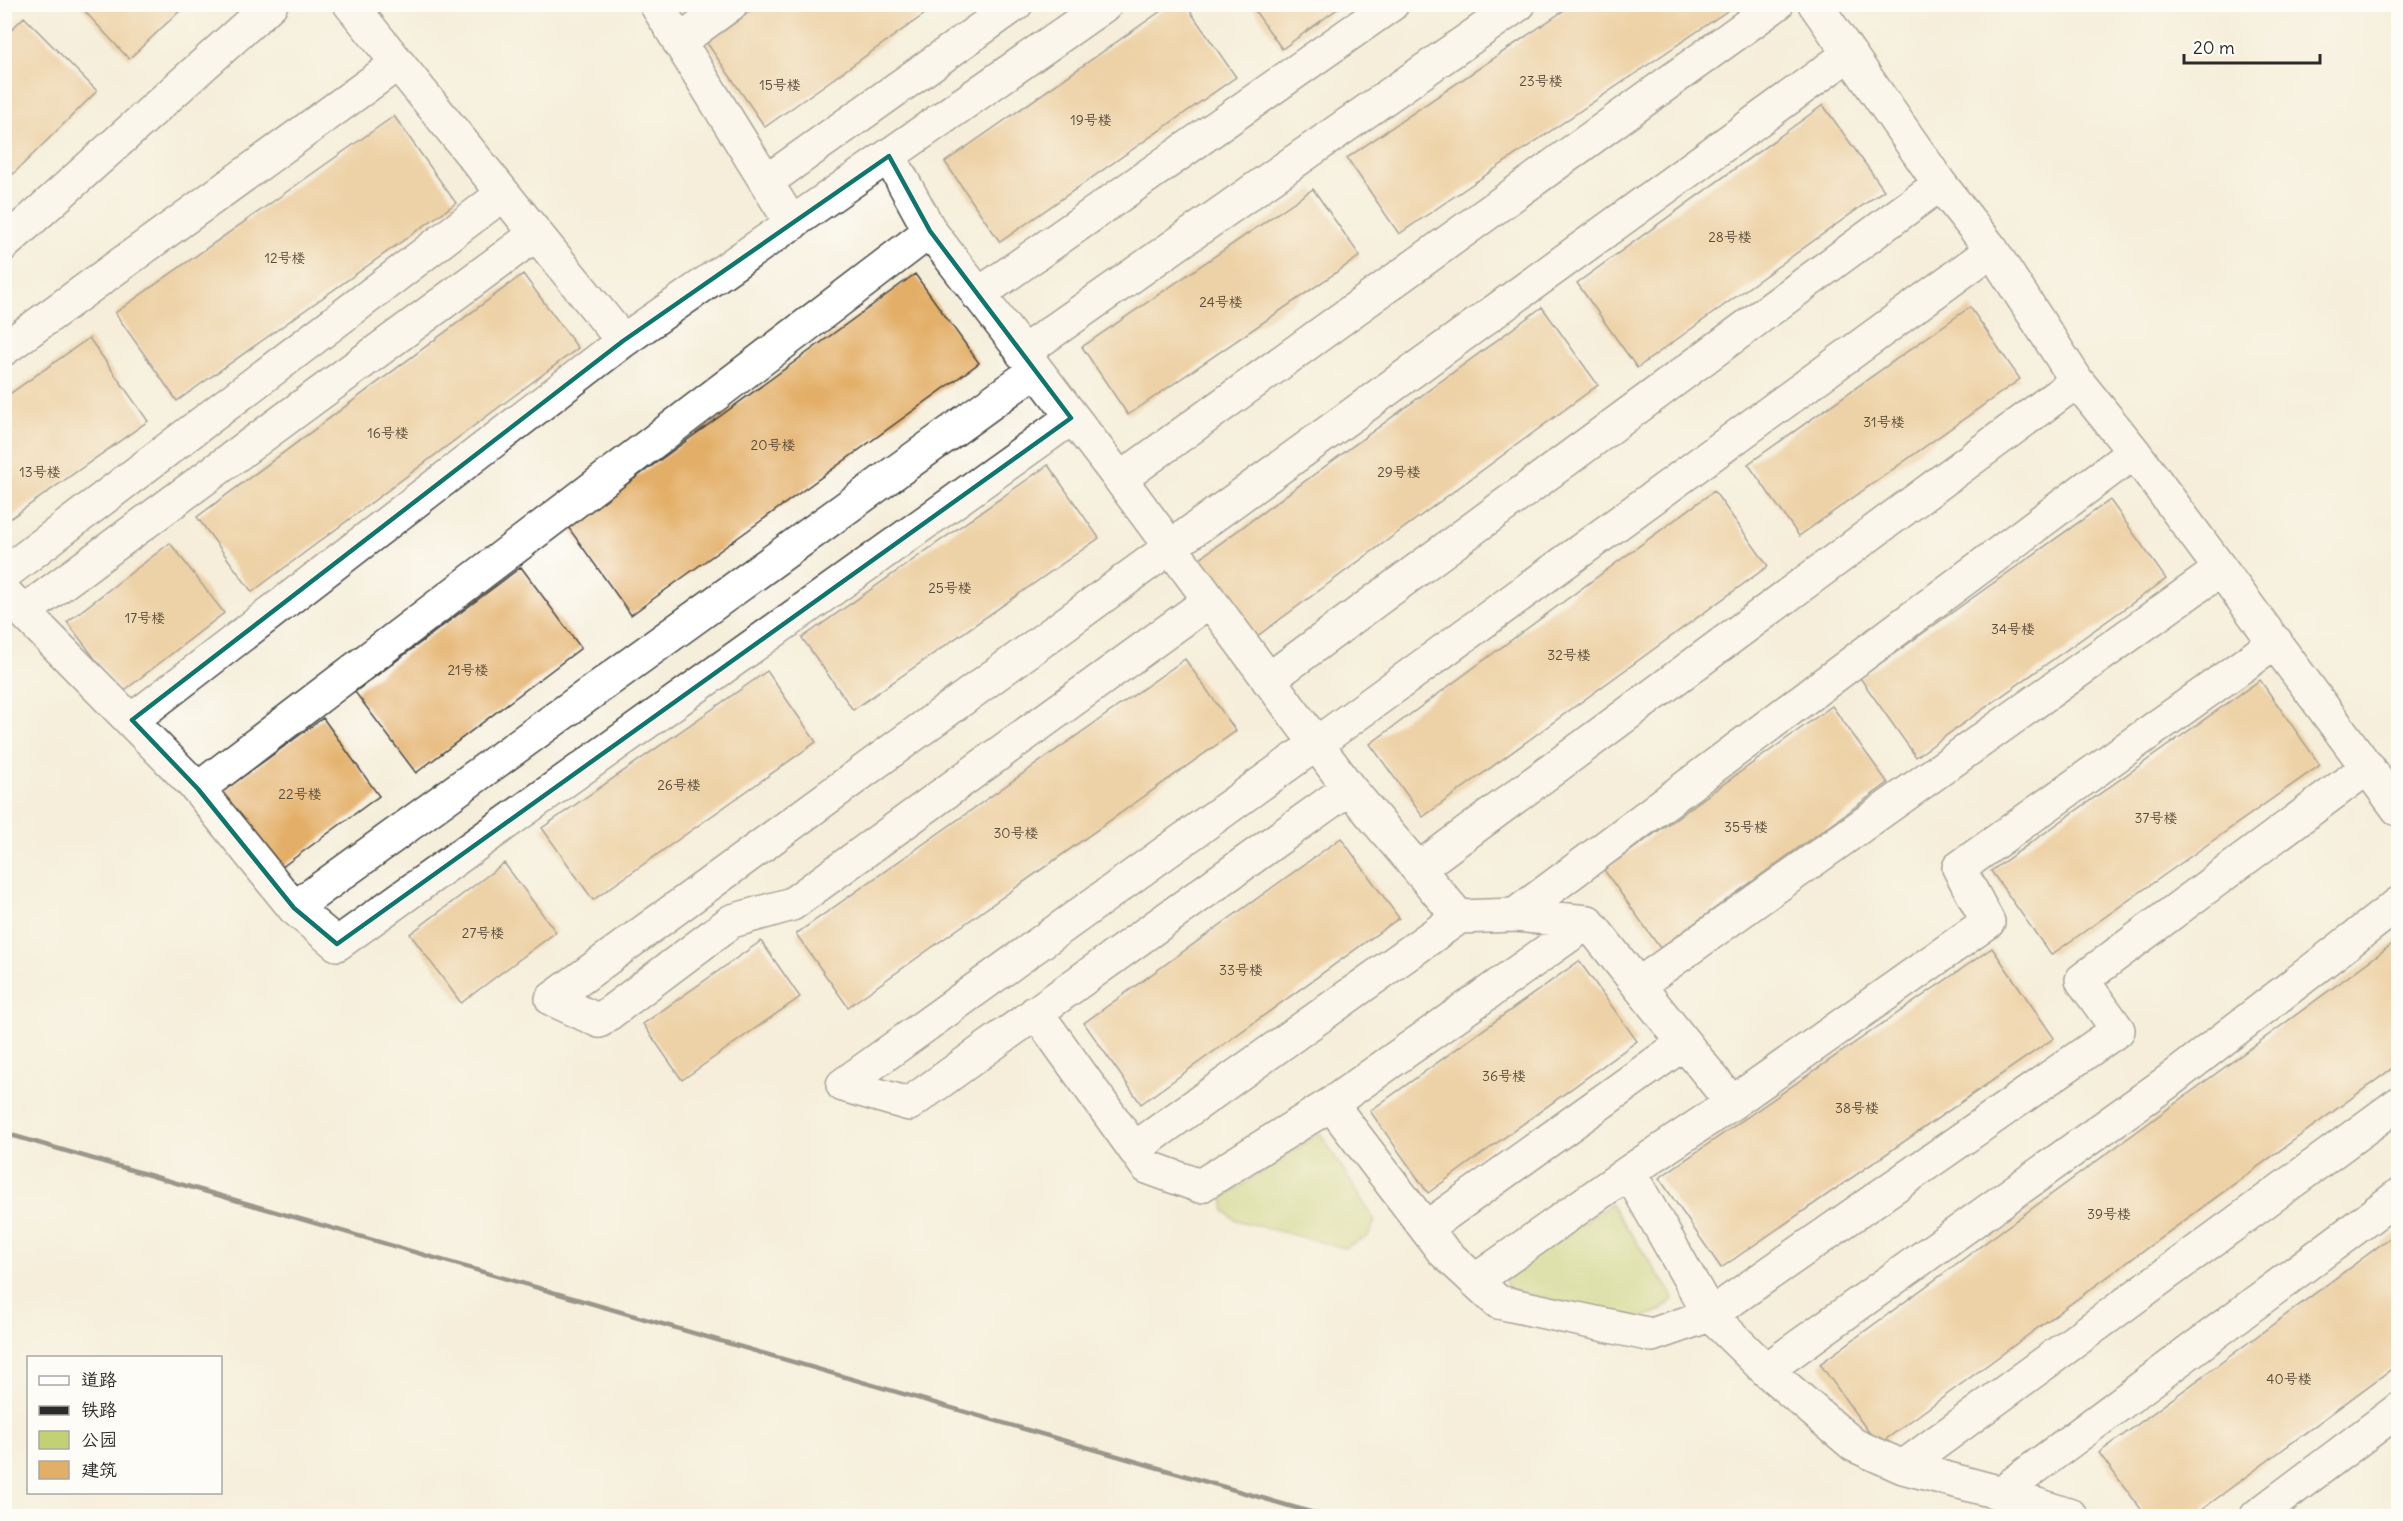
<svg xmlns="http://www.w3.org/2000/svg" width="2403" height="1521" viewBox="0 0 2403 1521" font-family="Delius,'LXGW WenKai TC',sans-serif">
  <rect width="100%" height="100%" fill="#fdfcf7"/>
  <filter id="ink" filterUnits="userSpaceOnUse"><feTurbulence type="fractalNoise" baseFrequency=".0167" numOctaves="2"/><feDisplacementMap in="SourceGraphic" scale="12" xChannelSelector="R" yChannelSelector="G"/><feConvolveMatrix kernelMatrix="1 2 1 2 8 2 1 2 1" color-interpolation-filters="sRGB"/></filter>
  <filter id="wash" filterUnits="userSpaceOnUse"><feTurbulence type="fractalNoise" baseFrequency=".008" numOctaves="4" result="noise"/><feDisplacementMap in="SourceGraphic" scale="24" xChannelSelector="R" yChannelSelector="G"/><feGaussianBlur stdDeviation="1.35" result="paint"/><feColorMatrix in="noise" values="0 0 0 0 0 0 0 0 0 0 0 0 0 0 0 0 0 1.4 0 .05"/><feComposite in="paint" operator="in"/></filter>
  <g filter="url(#wash)">
    <rect width="100%" height="100%" fill="#f5eeda"/>
    <path fill="#c2d173" stroke="#767e4f" stroke-width="1.5" d="M1320,1133L1375,1221L1368,1236L1344,1248L1236,1220L1225,1211L1223,1198Z
      M1611,1204L1674,1298L1661,1311L1638,1319L1507,1289L1505,1275Z"/>
    <g id="blocks">
      <path fill="#e3af67" d="M78,4H187L129,59Z
        M761,4H939L765,127L707,43Z
        M1171,4H1185L1236,77L1000,242L945,162Z
        M1250,4H1344L1282,49Z
        M1572,5H1736L1399,234L1347,158Z
        M24,17L97,91L4,183V37Z
        M1823,105L1884,190L1637,368L1577,283Z
        M394,116L456,203L177,401L115,313Z
        M1313,189L1360,256L1128,415L1082,347Z
        M523,274L578,348L252,592L197,517Z
        M915,274L979,363L631,615L568,527Z
        M1542,307L1598,385L1256,637L1199,559Z
        M1970,307L2020,379L1799,536L1748,464Z
        M89,338L148,421L4,523V398Z
        M1048,465L1099,538L853,710L802,638Z
        M1714,491L1768,566L1423,817L1370,744Z
        M2110,500L2166,579L1916,757L1860,678Z
        M170,543L224,613L121,693L67,622Z
        M521,567L581,648L416,773L355,692Z
        M1185,659L1236,731L848,1007L796,934Z
        M767,671L816,742L593,900L542,828Z
        M2260,680L2320,765L2051,955L1991,871Z
        M1832,706L1888,783L1660,948L1604,870Z
        M323,718L379,796L278,870L222,792Z
        M1341,838L1399,918L1141,1104L1084,1023Z
        M504,863L556,932L461,1003L410,934Z
        M2398,940V1064L1878,1445L1820,1364Z
        M761,941L800,997L682,1080L643,1024Z
        M1992,948L2054,1038L1721,1268L1659,1178Z
        M1579,961L1637,1041L1428,1193L1370,1111Z
        M2398,1232V1364L2193,1516H2146L2099,1453Z"/>
    </g>
  </g>
  <g filter="url(#ink)">
    <use href="#blocks" fill-opacity="0" stroke="#494845" stroke-width="1.5"/>
    <g fill="none" stroke-linecap="round" stroke-linejoin="round">
      <g stroke="#494845" stroke-width="36">
        <path id="minor" d="M350,4L623,341
          M656,4L792,224
          M1815,4L1940,184L1992,250L2077,381L2134,452L2398,809
          M679,42L731,4
          M889,156L930,231L1120,479L1349,788L1459,917L1515,915L1588,922L1732,1103L1629,1172L1710,1315L1766,1370L2169,1081L2398,904
          M766,182L1016,4
          M4,244L271,4
          M978,295L1392,4
          M4,349L397,64
          M1022,353L1519,4
          M1120,479L1777,4
          M4,574L503,194
          M4,592L198,789L294,908L337,944L1071,418
          M1209,601L792,904L732,921L599,1021L552,999L1169,548L1849,54
          M25,611L536,234
          M1268,680L1940,184
          M132,720L623,341L1106,4
          M1349,788L909,1104L843,1085L1316,744L1992,250
          M198,789L930,231
          M1418,869L2077,381
          M294,908L1035,371
          M1515,915L2134,452
          M1638,985L2220,570
          M1036,1012L1147,1167L1200,1186L1331,1104L1443,1251L1498,1302L1652,1335L1710,1315L2118,1030L2082,980L2368,767
          M1732,1103L1988,922L1959,868L2276,642
          M1331,1104L1588,922
          M1134,1149L1459,917
          M1426,1228L1684,1043
          M1475,1281L1629,1172
          M1766,1370L1854,1445L1903,1467L2001,1493L2071,1516
          M1903,1467L2398,1104
          M2001,1493L2398,1196
          M2257,1516L2398,1410"/>
      </g>
      <use href="#minor" stroke="#fff" stroke-width="33"/>
      <path stroke="#2b2b2b" stroke-width="4.5" d="M4,1133L1324,1516"/>
    </g>
  </g>
  <path d="M0 0H2403V1521H0ZM889,156L930,231L1071,418L337,944L294,908L198,789L132,720L623,341Z" fill="#f5eeda" fill-opacity=".55" fill-rule="evenodd"/>
  <path fill="none" stroke="#0f766e" stroke-width="4.5" stroke-linejoin="round" d="M889,156L930,231L1071,418L337,944L294,908L198,789L132,720L623,341Z"/>
  <g text-anchor="middle" stroke-width="4.5" stroke-linejoin="round" paint-order="stroke">
    <g font-size="14" fill="#594c3a">
      <text x="1541" y="86">23号楼</text>
      <text x="780" y="90">15号楼</text>
      <text x="1091" y="125">19号楼</text>
      <text x="1730" y="242">28号楼</text>
      <text x="285" y="263">12号楼</text>
      <text x="1221" y="307">24号楼</text>
      <text x="1884" y="427">31号楼</text>
      <text x="388" y="438">16号楼</text>
      <text x="773" y="450">20号楼</text>
      <text x="40" y="477">13号楼</text>
      <text x="1399" y="477">29号楼</text>
      <text x="950" y="593">25号楼</text>
      <text x="145" y="623">17号楼</text>
      <text x="2013" y="634">34号楼</text>
      <text x="1569" y="660">32号楼</text>
      <text x="468" y="675">21号楼</text>
      <text x="679" y="790">26号楼</text>
      <text x="300" y="799">22号楼</text>
      <text x="2156" y="823">37号楼</text>
      <text x="1746" y="832">35号楼</text>
      <text x="1016" y="838">30号楼</text>
      <text x="483" y="938">27号楼</text>
      <text x="1241" y="975">33号楼</text>
      <text x="1504" y="1081">36号楼</text>
      <text x="1857" y="1113">38号楼</text>
      <text x="2109" y="1219">39号楼</text>
      <text x="2289" y="1384">40号楼</text>
    </g>
  </g>
  <rect width="2403" height="1521" fill="none" stroke="#fdfcf7" stroke-width="24"/>
  <rect x="27" y="1356" width="195" height="138" fill="#fdfcf7" stroke="#a9a8a5" stroke-width="1.5"/>
  <rect x="39" y="1376" width="30" height="9" fill="#ffffff" stroke="#a9a8a5" stroke-width="1.5"/>
  <text x="81" y="1386" font-size="18" fill="#2b2b2b">道路</text>
  <rect x="39" y="1406" width="30" height="9" fill="#2b2b2b" stroke="#a9a8a5" stroke-width="1.5"/>
  <text x="81" y="1416" font-size="18" fill="#2b2b2b">铁路</text>
  <rect x="39" y="1431" width="30" height="18" fill="#c2d173" stroke="#a9a8a5" stroke-width="1.5"/>
  <text x="81" y="1446" font-size="18" fill="#2b2b2b">公园</text>
  <rect x="39" y="1461" width="30" height="18" fill="#e3af67" stroke="#a9a8a5" stroke-width="1.5"/>
  <text x="81" y="1476" font-size="18" fill="#2b2b2b">建筑</text>
  <path d="M2184 54v9h136v-9" fill="none" stroke="#2b2b2b" stroke-width="3"/>
  <text x="2193" y="54" font-size="18" fill="#2b2b2b" stroke="#fdfcf7" stroke-width="4.5" paint-order="stroke">20 m</text>
</svg>
